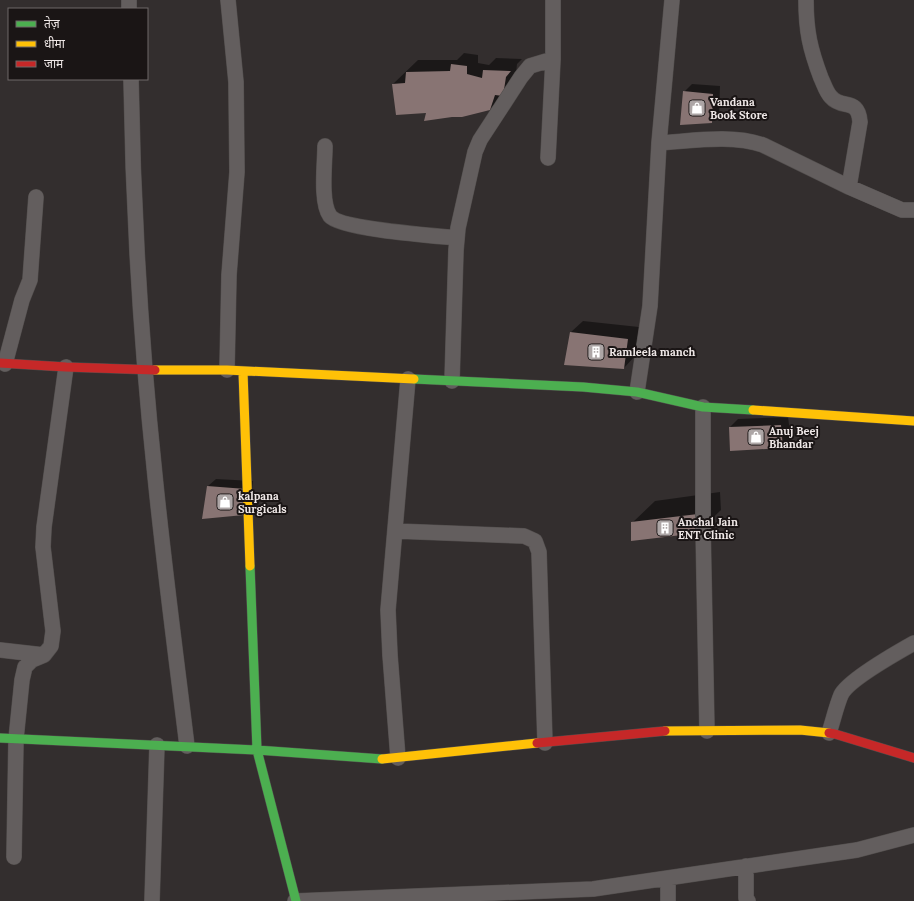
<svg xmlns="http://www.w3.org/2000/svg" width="914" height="901" viewBox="0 0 914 901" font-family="Lora,'Noto Sans Devanagari',serif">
  <rect width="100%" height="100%" fill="#332e2e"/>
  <path fill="#0007" d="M464,53L478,55V63L489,65L496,58L522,59L517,64L515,83L489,110L452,116L427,112L393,84L418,60H457Z
    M692,84L720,86L719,114L711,122L684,92Z
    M583,321L639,327L635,356L624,368L571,332Z
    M788,417L791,439L783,447L731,450L730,427L738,419Z
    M216,479L253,481L251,506L208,486Z
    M720,492L721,510L698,532L632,523L655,501Z"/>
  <path fill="#887473" d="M451,64L467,66V74L482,78L483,70L511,71L506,77L503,96L495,95L490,110L462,117H452L424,121L426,113L396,115L392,84L405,83L406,72L450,71Z
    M683,91L713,94L712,123L680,125Z
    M570,332L628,339L624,369L564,365Z
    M781,425L783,448L730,451L729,427Z
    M207,486L246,489L244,515L202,519Z
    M698,514L699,533L631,541V522Z"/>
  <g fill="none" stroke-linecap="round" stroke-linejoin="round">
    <g stroke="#514d4c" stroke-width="16">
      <path id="street" d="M129,0V9
        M806,0C806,31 810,49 821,78C824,84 826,92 831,97C842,110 858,97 860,122L849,187
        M131,79C133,211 141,344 155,476C164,566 176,656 187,746
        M659,143C692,141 732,134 763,145L849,187L902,210H914
        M325,146C325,163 320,202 330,216C340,229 437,236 457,238
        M548,158L553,59V0
        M5,364L22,300L30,280L36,197
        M227,370L229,275L237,172L236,82L228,0
        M452,381L456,250L458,228L475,152L480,140L521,77L530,66L553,59
        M637,392L650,306L659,143L672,0
        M703,407V526L707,731
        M395,531L524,536L535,541L539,552L545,743
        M0,650L44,655
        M829,733C833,721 836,707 841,695C848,680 898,652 914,643
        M398,758L390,655L388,610L408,379
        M14,857L16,739L22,680L25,667L32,660L44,655L51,646L53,631L43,547L44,527L66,367
        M746,866V898L748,901
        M668,878V901
        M152,901L157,745
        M295,901L593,889L857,850L914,835"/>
    </g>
    <g stroke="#514d4c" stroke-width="10">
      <path id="fast" d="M414,379L583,387L637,392L703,407L753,410
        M250,566L257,750L296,901
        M0,738L257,750L382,759"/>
    </g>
    <g stroke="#514d4c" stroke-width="10">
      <path id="slow" d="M155,370H227L414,379
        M243,372L250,566
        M753,410L914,421
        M665,731L800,730L829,733
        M382,759L537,743"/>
    </g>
    <g stroke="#514d4c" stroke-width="10">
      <path id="jam" d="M0,363L66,367L155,370
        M829,733L835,734L914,758
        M537,743L665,731"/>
    </g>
    <use href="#street" stroke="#635e5e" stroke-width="15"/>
    <use href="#fast" stroke="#4caf50" stroke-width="9"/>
    <use href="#slow" stroke="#ffc107" stroke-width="9"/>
    <use href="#jam" stroke="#c62828" stroke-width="9"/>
  </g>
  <defs>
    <g id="shop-square" transform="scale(0.9)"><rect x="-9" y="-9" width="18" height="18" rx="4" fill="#ada6a6" stroke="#1a1515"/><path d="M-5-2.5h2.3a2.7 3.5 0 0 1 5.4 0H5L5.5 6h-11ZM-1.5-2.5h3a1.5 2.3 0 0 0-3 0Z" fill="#fff"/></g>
    <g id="building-square" transform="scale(0.9)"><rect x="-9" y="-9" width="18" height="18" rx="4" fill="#ada6a6" stroke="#1a1515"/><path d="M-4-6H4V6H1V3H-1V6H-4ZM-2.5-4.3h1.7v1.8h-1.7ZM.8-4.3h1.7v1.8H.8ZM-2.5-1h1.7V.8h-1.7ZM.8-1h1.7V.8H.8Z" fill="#fff"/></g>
  </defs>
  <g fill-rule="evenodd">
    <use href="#shop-square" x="697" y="108"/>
    <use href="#building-square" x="596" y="352"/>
    <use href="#shop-square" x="756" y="437"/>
    <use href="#shop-square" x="225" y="502"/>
    <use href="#building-square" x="665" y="528"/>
  </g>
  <g text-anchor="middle" stroke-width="4" stroke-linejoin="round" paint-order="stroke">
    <g font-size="11" font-weight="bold" fill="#eee7e6" stroke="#1a1515" text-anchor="start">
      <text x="710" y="106">Vandana<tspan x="710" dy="13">Book Store</tspan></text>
      <text x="609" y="356">Ramleela manch</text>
      <text x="769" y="435">Anuj Beej<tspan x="769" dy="13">Bhandar</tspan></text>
      <text x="238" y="500">kalpana<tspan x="238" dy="13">Surgicals</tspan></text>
      <text x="678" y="526">Anchal Jain<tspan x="678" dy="13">ENT Clinic</tspan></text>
    </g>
  </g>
  <rect x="8" y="8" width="140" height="72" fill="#1a1515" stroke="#6f6969"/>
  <rect x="16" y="21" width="20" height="6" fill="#4caf50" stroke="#6f6969"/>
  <text x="44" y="28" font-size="12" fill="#eee7e6">तेज़</text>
  <rect x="16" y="41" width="20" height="6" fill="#ffc107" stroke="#6f6969"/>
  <text x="44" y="48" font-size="12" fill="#eee7e6">धीमा</text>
  <rect x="16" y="61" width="20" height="6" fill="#c62828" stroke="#6f6969"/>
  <text x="44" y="68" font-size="12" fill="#eee7e6">जाम</text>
</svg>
